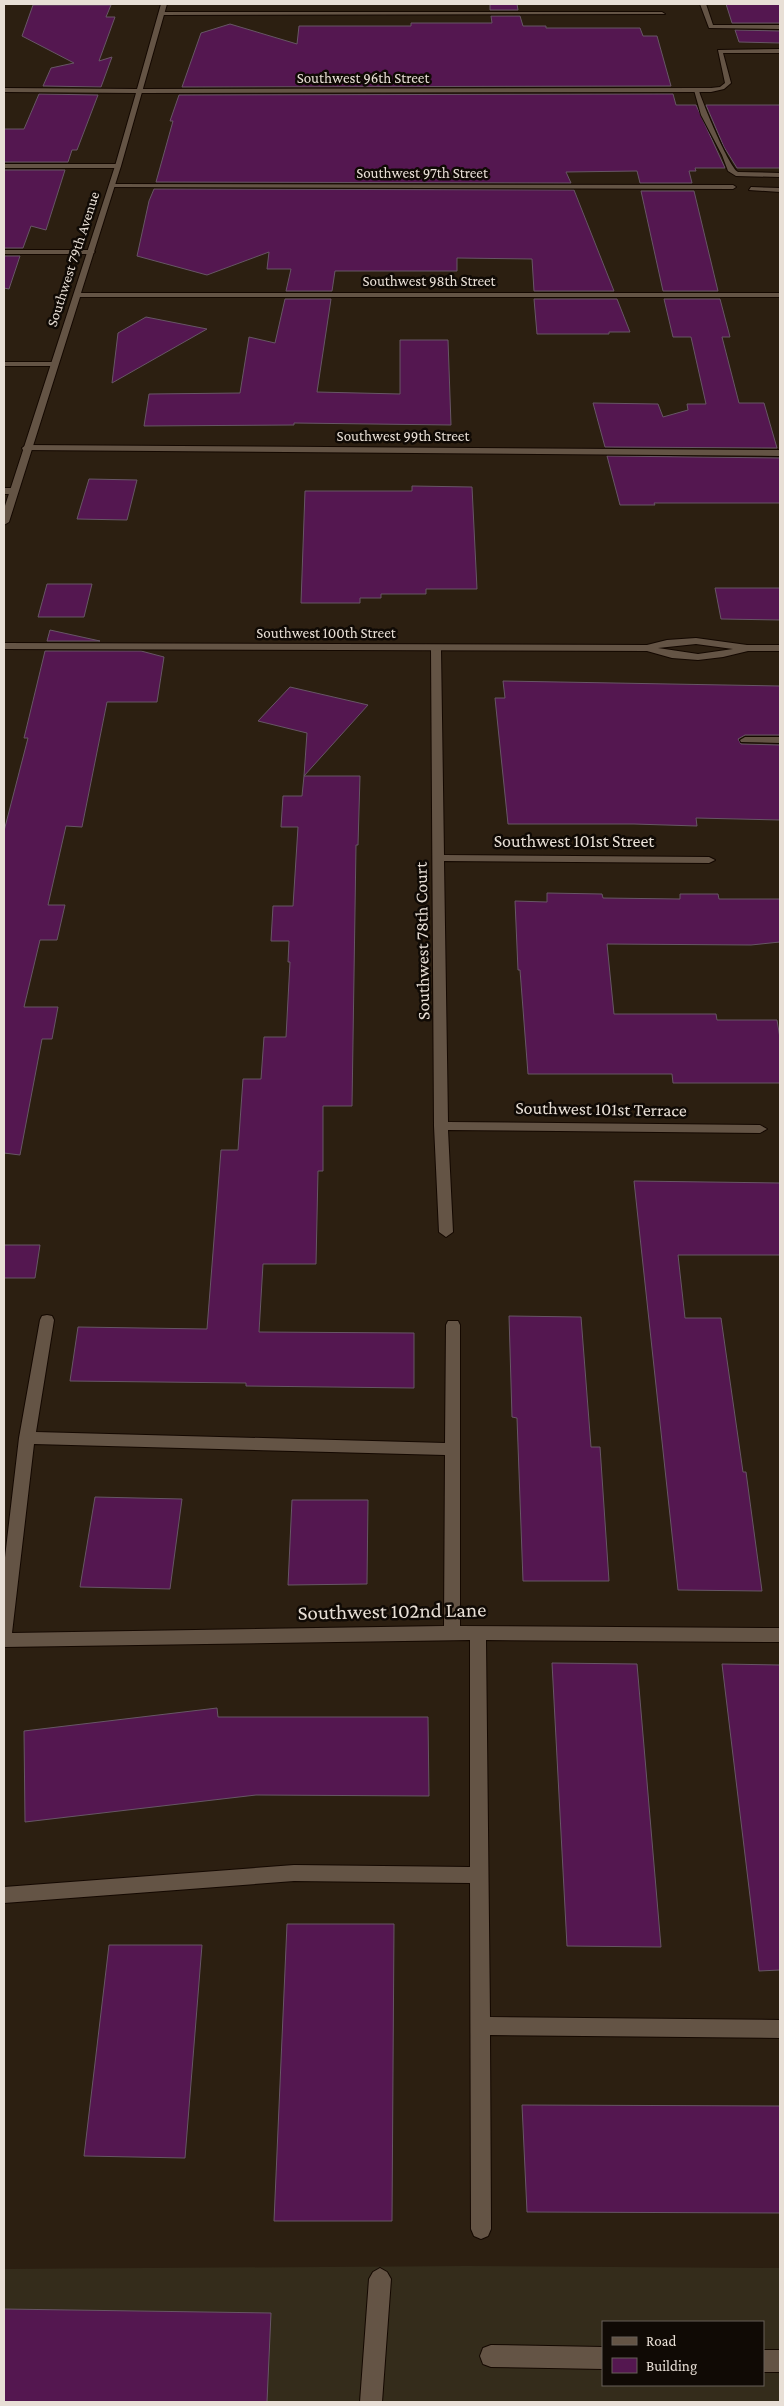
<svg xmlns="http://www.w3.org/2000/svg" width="784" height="2406" viewBox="0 0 784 2406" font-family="'Crimson Pro',serif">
  <rect width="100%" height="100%" fill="#2c1f11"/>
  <path fill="#342c1b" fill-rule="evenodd" d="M466,2266L780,2268V2402H4V2269ZM603,2322H763V2385H603Z"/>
  <path fill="#541750" stroke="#675665" d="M490,4H517L518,10H490Z
    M726,4H780V23H732Z
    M33,5H111L106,17H115L99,61L112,57L101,87L43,86L51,68L74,63L22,36Z
    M491,16H520L523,26H546V28H640L643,36H657L671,86L182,87L201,33L230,24L297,44L299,26H411V23H492Z
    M735,30L780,31V43L739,42Z
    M39,94L98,95L77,150H72L68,162H4V129H24Z
    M673,94L676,105H696L725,168H695L696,171H689L692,183H640L637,171L566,172L571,183L156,182L173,121H170L179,95Z
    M706,105H780V168H737L724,147Z
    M4,170H65L46,230L31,226L23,248H4Z
    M154,189L574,190L614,291H534L532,259L457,258V271H335L332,291H286L291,269H267L269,252L207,275L137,256L149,201Z
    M641,191H694L718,291H663Z
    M4,256H20L9,289L4,288Z
    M285,299H331L317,392L400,394V340H448L451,425L294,423V425L144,426L149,394L240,393L249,337L275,343Z
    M534,299H617L630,332H609V334H537Z
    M664,299H720L730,337H722L739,403H764L777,448L605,447L593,403L658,404L663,417L688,410L687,404H706L691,337H673Z
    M146,317L207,329L112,383L118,333Z
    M607,456L780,458V503H654L655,505H620Z
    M89,479L137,480L127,520L77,519Z
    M412,486L472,487L477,589H426V594H381V598H360V603H301L305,491H412Z
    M47,584H92L84,617H38Z
    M715,588H780V620L721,619Z
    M50,630L100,641H47Z
    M45,651H141L164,657L157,702H107L82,827L66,826L48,905H65L57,940H40L24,1007H58L52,1039H42L20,1155L4,1153V831L28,738H24Z
    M503,681L780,686V735H745L738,739L741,744L780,745V820L696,818L697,826L634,824H508L495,698H505Z
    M290,687L368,705L304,776L307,733L258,721Z
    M304,776H360L358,845H356L352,1106H323V1171H318L316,1264H263L259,1332L414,1333V1388L246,1386V1383L70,1381L78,1327L207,1329L221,1150H238L243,1079H261L264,1037H286L290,962H288L289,941H271L273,906H293L298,827H281L283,796H302Z
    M547,893L602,894L603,898L680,899V894H718L719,899H780V942L751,945L607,944L614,1014H716L717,1020H777L780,1038V1083H673L672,1074H528L520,970H518L515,901L547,902Z
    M634,1181L780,1183V1255H678L685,1318H721L743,1472H746L762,1591L678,1590Z
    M4,1245H40L35,1278H4Z
    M509,1316L581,1317L591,1447H600L609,1581H523L517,1418L512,1417Z
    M95,1497L182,1499L170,1589L80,1587Z
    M292,1500H368L367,1584L288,1585Z
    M552,1663L637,1664L661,1947L567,1946Z
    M722,1664L780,1665V1970L759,1971Z
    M217,1708L218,1717H428L429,1796L256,1795L25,1822L24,1731Z
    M287,1924H394L392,2221H274Z
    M109,1945H202L185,2158L84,2156Z
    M522,2105L780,2106V2213L527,2212Z
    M4,2309L271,2313L267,2402H4Z"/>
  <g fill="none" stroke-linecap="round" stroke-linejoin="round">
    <g stroke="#140800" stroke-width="2">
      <path id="service" d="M694,90L699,91C703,104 729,167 738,172L780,173V177L736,176L728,171L722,155L701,115Z
        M751,187L780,188V192L749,190Z
        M380,2268L387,2272L391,2279L382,2402H360L369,2279L373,2272Z
        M491,2345L603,2347V2369L491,2367L483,2364L480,2356L483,2348Z
        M763,2350H780V2372H763Z"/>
    </g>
    <g stroke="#140800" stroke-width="2">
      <path id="minor" d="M700,4H706L713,25H780V29L709,28Z
        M161,12H662L665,14L159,15Z
        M780,49V53H723L731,83L724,89L711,92L140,93L137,91L140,89L711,88L720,87L725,83L718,50Z
        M4,164H118L121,166L118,168H4Z
        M111,184L733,185L736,187L733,189L109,187Z
        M4,250H91L95,252L91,254H4Z
        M4,362H53L57,364L53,366H4Z
        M26,445L780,450V456L23,450L22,448Z
        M4,488H14L18,491L14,494H4Z
        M436,646L441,649L444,855L709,857L715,860L709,863L444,861L448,1122L760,1125L767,1129L760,1133L448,1130L453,1232L446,1237L439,1232L434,1126L431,649Z
        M745,737H780V743L741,742L740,740Z
        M47,1315L52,1316L54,1320L36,1432L445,1443L446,1325L448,1321H458L460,1325V1626L780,1628V1642L486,1640L490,2017L780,2020V2038L490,2035L491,2229L488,2236L481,2239L474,2236L471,2229L470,1883L294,1881L4,1903V1887L294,1865L470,1867V1640L4,1647V1566L19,1438L40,1320L42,1316ZM34,1444L445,1455L444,1626L12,1633Z"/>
    </g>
    <g stroke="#140800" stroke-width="2">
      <path id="tertiary" d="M161,4H167L121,166L81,293H780V297H80L9,522L4,525V509L115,166L136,93L4,92V88L137,89Z
        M696,638L747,645H780V651H748L723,657L698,660L672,658L647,651L4,649V643L647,645L667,640ZM696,644L733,649L698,654L658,648Z"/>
    </g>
    <use href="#service" fill="#645445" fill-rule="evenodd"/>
    <use href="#minor" fill="#645445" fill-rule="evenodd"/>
    <use href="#tertiary" fill="#645445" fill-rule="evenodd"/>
  </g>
  <g text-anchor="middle" stroke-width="5" stroke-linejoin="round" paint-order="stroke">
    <g font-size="15" fill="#e8dfd6" stroke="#100a05">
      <text x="363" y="83">Southwest 96th Street</text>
      <text x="422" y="178">Southwest 97th Street</text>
      <text transform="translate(73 259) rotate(-72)" y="5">Southwest 79th Avenue</text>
      <text x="429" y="286">Southwest 98th Street</text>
      <text x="403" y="441">Southwest 99th Street</text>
      <text x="326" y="638">Southwest 100th Street</text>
    </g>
    <g font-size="18" fill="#e8dfd6" stroke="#100a05">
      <text x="574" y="847">Southwest 101st Street</text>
      <text transform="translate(422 941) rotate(-91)" y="6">Southwest 78th Court</text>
      <text transform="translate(601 1109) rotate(1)" y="6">Southwest 101st Terrace</text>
    </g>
    <g font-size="21" fill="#e8dfd6" stroke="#100a05">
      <text transform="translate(392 1611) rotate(-1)" y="7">Southwest 102nd Lane</text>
    </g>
  </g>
  <rect width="784" height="2406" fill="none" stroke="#e8dfd6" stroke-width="10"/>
  <rect x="602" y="2321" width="162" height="65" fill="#100a05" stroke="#665f59"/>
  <rect x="612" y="2337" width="25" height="8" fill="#645445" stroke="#665f59"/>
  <text x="646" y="2346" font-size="15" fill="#e8dfd6">Road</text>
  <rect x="612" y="2358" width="25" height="15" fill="#541750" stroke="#665f59"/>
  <text x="646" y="2371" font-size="15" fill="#e8dfd6">Building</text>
</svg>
